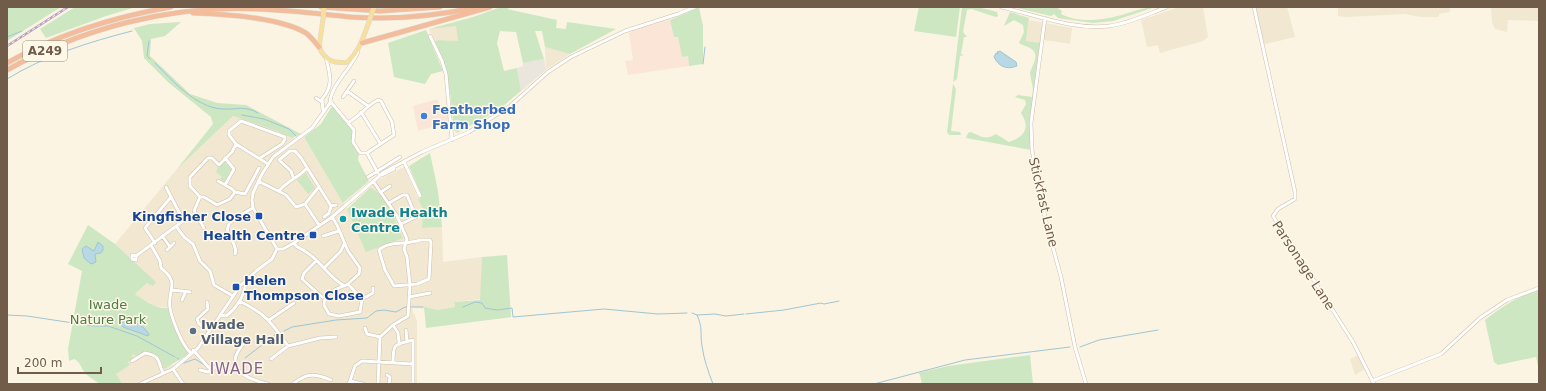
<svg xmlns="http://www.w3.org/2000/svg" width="1546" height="391" viewBox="0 0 1546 391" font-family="'DejaVu Sans',sans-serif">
  <rect width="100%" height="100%" fill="#fbf4e2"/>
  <path fill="#f2e7d1" d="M1179,7H1203L1208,37L1203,41L1160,53L1158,45L1147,47L1141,20Z
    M1255,7H1287L1295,37L1262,45Z
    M1338,7H1450V12L1439,14V17H1420L1405,14L1347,17L1338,16Z
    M1491,7H1539V21L1508,20L1507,32L1495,29L1492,23Z
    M1029,20L1072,28L1070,44L1044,40L1040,43L1026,41Z
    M456,25L458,41L438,40L434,42L429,29Z
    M545,47L570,54L546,70Z
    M233,116L292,138L304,137L347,209L378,180L404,167L423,209L422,228L442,227L443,262L482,257L481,299L454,302L455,307L437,310L411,307L417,321V384H99L129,365L128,362L133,354L145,352L154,354L161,361L173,365L187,355L168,308L155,306L135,294L147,283L155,282L115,244L177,169Z
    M1359,355L1365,369L1355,375L1350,359Z"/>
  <path fill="#fbe5d6" d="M670,19L674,37H678L682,57L688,56L689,66L628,75L625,61L633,60L629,33L636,29Z
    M438,99L439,108L448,107V125H433L432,127L418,131L413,106Z"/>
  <path fill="#eae5dd" d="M544,59L546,70L521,91L517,68L523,66V63Z"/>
  <path fill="#cde7c2" d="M7,7H61L7,41Z
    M75,7H136L106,16L46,38L40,29Z
    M501,7H512L507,9L557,20L556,28L566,29L567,22L616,29L570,54L545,47L542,31H535L544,59L523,63L516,32L500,31L497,43L504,71L517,68L521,91L497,111L457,133L454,130C451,97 449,72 434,42L438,40L458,41L456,26L429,29L473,17Z
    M699,7L703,26V64L689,66L688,56L682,57L678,37H674L670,20Z
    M919,7H960L956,37L914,31Z
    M962,7H978L997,12L998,16L996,17L971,9L967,10L963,32L967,37H964L961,54L964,55L960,56L957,79L953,82Z
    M1013,7H1056L1062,11L1061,14C1080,24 1105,20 1125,14C1135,11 1144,7 1155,7L1113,21L1093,23L1058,18L1054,14L1051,16Z
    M1010,12L1029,18L1026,41L1041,43L1030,123L1031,150L966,138L968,133L971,132C981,136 985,141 996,134L1009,142C1024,137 1031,128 1021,113L1026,104L1025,100L1015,97L1018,95L1032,97L1033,89L1030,73C1032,65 1042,53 1028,47C1025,45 1023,46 1019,43L1024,32L1023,25L1014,20L1004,26Z
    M181,22L165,36L151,39L150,56L190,94L217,103L246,105L301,134L292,138L279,132L233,116L177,169L213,124L211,117L169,83L144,58L142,41L134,28L150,24Z
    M426,30L443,71L431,74L425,84L394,77L388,43Z
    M953,84L956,89L951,131L960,132L961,135H949L947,132Z
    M332,106L353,129L354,135L352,143L359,154L358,160L369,181L343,203L304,137L321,124Z
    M430,153L438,191L442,227L422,228L423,209L418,199L422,197L409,166Z
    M224,161L232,169L224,182L220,179L222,177L216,172L219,165Z
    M306,173L315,188L308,194L297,180Z
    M370,188C385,192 397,225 403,238L366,252L347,209Z
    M88,225L115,244L156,282L153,286L147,283L135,294C145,300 157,310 168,308L181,343L188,352L187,355L164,369C157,357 160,356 145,352L136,356L133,354L132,356L133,359L128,362L130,365L116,374L122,384H99C95,380 90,378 86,374C81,369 81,362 74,359L69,361L68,349L82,271L68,264Z
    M507,255L511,317L426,328L424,307L437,310L455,307L454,302L480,300L482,257Z
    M1539,290V371L1536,357L1498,365L1494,362L1485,320C1503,306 1518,296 1539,290Z
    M1030,355L1033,384H922L920,375L918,373L948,366Z"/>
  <path fill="#b8d8e3" stroke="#9ec6d5" d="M1000,51L1016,62L1017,66C1007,70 999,67 994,57L996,53L998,54L997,52Z
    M98,242L103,246V250L101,253L95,254L96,262L91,264L84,258L82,249L86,246L94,251Z
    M133,321L144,328L149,334L148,336L123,327L120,324L121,322Z"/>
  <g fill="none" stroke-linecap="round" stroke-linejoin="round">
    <path stroke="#9ec6d5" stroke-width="1" d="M7,37L22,31
      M149,41L147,56L150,59
      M155,63C173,81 195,107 222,109C236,110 245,105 258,113
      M703,64L705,47
      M7,79C44,56 89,42 132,31
      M242,115L264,119L289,129L296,136
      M463,307L475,302L482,303L485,308L497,310L512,308L513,317L604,309L658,314L687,313
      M692,313L697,315C703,328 700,334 702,346C704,360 708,371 713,384
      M746,314L784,310L821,303L824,304L839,301
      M7,315L27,316L93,326H108L137,336L175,357
      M697,315L715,314L726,316L744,314
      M284,331L292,327L336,320L367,318L376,311L384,310L396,312L405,307H423
      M1080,347L1099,340L1158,330
      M177,358L179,359
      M245,358L275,335
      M184,363L195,359L206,366
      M209,367L215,365L219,366
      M874,384L965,360L1070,347"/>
    <g stroke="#cebfac" stroke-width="4">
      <path id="minor" d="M1001,7C1036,15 1072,30 1109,26C1128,24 1148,14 1167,7
        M1254,7L1295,192V199L1278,209L1273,216L1353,342L1374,384
        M1045,18L1031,123L1032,150L1046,222L1061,277L1075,347L1086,384
        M430,36L442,61L446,74L452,140
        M354,81L347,91L368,106
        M343,97L347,91
        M316,98L322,102
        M330,101L354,130L353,142L360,153H367L394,135L392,122L381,101L378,100C366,106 360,116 349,122
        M323,110L322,99C334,86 330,74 326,58
        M361,112L380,143
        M236,144L229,135V131L241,121L285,137V139L282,144L260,158
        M367,153L378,173
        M225,158L234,169L225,185
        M404,162L420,196
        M382,175L394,169
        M293,177L291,171L279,160L290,151H295L301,158L331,206
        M368,177L400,157
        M218,181L232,189L235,192L245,194L259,168
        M258,181L286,195L296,207L305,204L318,188
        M373,181L397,216L407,239L404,249L407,257L410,285L408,316L393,325L380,337L378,384
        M166,187L183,220
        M279,191C287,181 298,178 306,169
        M235,192L230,199L217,205L204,197H200L190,186V177L208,158H212L219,165L232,152L236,144L268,164
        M381,192L390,186
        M200,197L194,211L204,228
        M389,203L403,195H407L416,217L401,224
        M305,204L319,225
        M324,217L329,213L331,206L336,205
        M332,217L337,225L348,251L360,268L359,274L348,284
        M176,226L184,237L193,244L200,261L210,271L214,285L233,296
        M323,236L339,231
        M163,237L170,247
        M420,240H430L431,243L429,279L417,284L394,286L385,270L379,250C387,241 407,245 420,240Z
        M155,243L145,228L171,197
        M294,243C297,249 301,248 306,252C321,261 329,278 345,286
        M151,245L160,261L161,268C181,284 167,289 170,308C172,319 182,346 191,353
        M277,249H283L294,243L332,217L384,172L422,152L469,132L509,107L548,72L571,57L625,31L678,14L695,7
        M277,249L253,208L252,200L253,193L262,174L273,157L312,128L330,103C330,86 351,69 358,52
        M167,250L174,243
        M235,254C239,241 218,232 233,220C239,215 246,212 253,208
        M132,255L136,256V260L132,259Z
        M136,256L187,218H194
        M316,261L304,273L302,279L322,297H326
        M324,268L341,251L344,244
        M348,284L362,299L360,312L339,316L329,314L324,305C324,291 338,289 348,284Z
        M172,290L190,292
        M409,297L430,293
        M362,299L373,293V288
        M182,300L185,293
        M239,301C265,313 272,323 288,346
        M207,302L208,309L197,319L199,324L210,331
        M220,315L226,316C235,310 247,293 245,282
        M269,320L294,303
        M393,325L398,333L399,342
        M365,328L367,334L380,337
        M406,330L407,342
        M246,341C221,367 243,378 268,384
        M193,350L211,370
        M271,359L288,346L320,338L336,337
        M132,361L145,353C161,356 157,360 163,373
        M393,363C393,342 395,345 413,340V384
        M173,369L183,384
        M200,370L208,372L216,367L220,368
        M387,375L390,377L389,384
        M350,381L363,384
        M1372,381L1441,354L1480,318L1507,300L1539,288
        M140,384L173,369L198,348L240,286L256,271L272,259L277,249
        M293,384C306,373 315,373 331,380
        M349,384L355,366L362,361L413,364"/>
    </g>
    <g stroke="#ddd8d4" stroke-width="5">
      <path id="major" d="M323,19L319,47C325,61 334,64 348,62C360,50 363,37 369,22"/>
    </g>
    <g stroke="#ddd8d4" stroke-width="5.5">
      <path id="highway" d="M321,7L380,11L440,7
        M193,13C224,14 279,17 306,33C311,37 315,42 319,47
        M362,43L490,7
        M7,63C58,34 114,17 171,7
        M7,70C82,28 171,5 257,9C289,10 320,14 351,17C393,20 436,16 478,7"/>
    </g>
    <use href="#minor" stroke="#fff" stroke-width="3"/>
    <use href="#major" stroke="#f7e09d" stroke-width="4"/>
    <use href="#highway" stroke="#f3bc9b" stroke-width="4.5"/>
    <g stroke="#b7a2c3" stroke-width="2.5">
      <path id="rail" d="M7,46L68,7"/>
    </g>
    <use href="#rail" stroke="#fef8e8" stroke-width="1" stroke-dasharray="3" stroke-linecap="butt"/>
    <g stroke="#ddd8d4" stroke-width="5" stroke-linecap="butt">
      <path id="major-bridge" d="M323,19L324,7
        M369,22L374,7"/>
    </g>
    <use href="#major-bridge" stroke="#f7e09d" stroke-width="4"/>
  </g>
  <circle fill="#3f7fe0" stroke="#fef8e8" stroke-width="1.5" cx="424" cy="116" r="4"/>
  <g fill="#1a4fb4" stroke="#fef8e8" stroke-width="1.5">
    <rect x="255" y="212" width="8" height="8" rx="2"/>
    <rect x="309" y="231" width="8" height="8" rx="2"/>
    <rect x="232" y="283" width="8" height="8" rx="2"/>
  </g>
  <circle fill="#0f9aa8" stroke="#fef8e8" stroke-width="1.5" cx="343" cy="219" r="4"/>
  <circle fill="#5c6f8a" stroke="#fef8e8" stroke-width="1.5" cx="193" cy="331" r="4"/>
  <g text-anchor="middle" stroke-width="3" stroke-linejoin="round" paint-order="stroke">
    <rect fill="#fef8e8" stroke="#9b8b79" stroke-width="1" x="23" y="41" width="44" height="20" rx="3"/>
    <g font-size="12" font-weight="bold" fill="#715c4a">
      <text x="45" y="55">A249</text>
    </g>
    <g font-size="13" font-weight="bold" fill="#366cbe" stroke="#fef8e8" text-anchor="start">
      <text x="432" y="114">Featherbed<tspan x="432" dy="15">Farm Shop</tspan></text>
    </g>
    <g font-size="13" fill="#715c4a" stroke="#fef8e8">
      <text transform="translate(1044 202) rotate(77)" y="5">Stickfast Lane</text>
      <text transform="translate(1304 265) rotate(57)" y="5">Parsonage Lane</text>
    </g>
    <g font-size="13" font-weight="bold" fill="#0d838f" stroke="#fef8e8" text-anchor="start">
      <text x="351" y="217">Iwade Health<tspan x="351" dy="15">Centre</tspan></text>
    </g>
    <g font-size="13" font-weight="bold" fill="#164399" stroke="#fef8e8" text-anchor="end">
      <text x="251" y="221">Kingfisher Close</text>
      <text x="305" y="240">Health Centre</text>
      <text x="244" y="285" text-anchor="start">Helen<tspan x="244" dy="15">Thompson Close</tspan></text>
    </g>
    <g font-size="13" fill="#507c45" stroke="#fef8e8">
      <text x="108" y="309">Iwade<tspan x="108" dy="15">Nature Park</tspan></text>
    </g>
    <g font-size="13" font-weight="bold" fill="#4e5e75" stroke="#fef8e8" text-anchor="start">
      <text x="201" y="329">Iwade<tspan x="201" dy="15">Village Hall</tspan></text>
    </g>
    <g font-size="15" letter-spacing="1" fill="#84628d" stroke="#fef8e8">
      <text x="237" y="374">IWADE</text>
    </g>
  </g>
  <rect width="1546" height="391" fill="none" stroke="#715c4a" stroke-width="16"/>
  <path d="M18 367v6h83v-6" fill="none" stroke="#715c4a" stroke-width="2"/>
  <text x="24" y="367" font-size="12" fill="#715c4a" stroke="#fef8e8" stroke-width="3" paint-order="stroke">200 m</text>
</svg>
